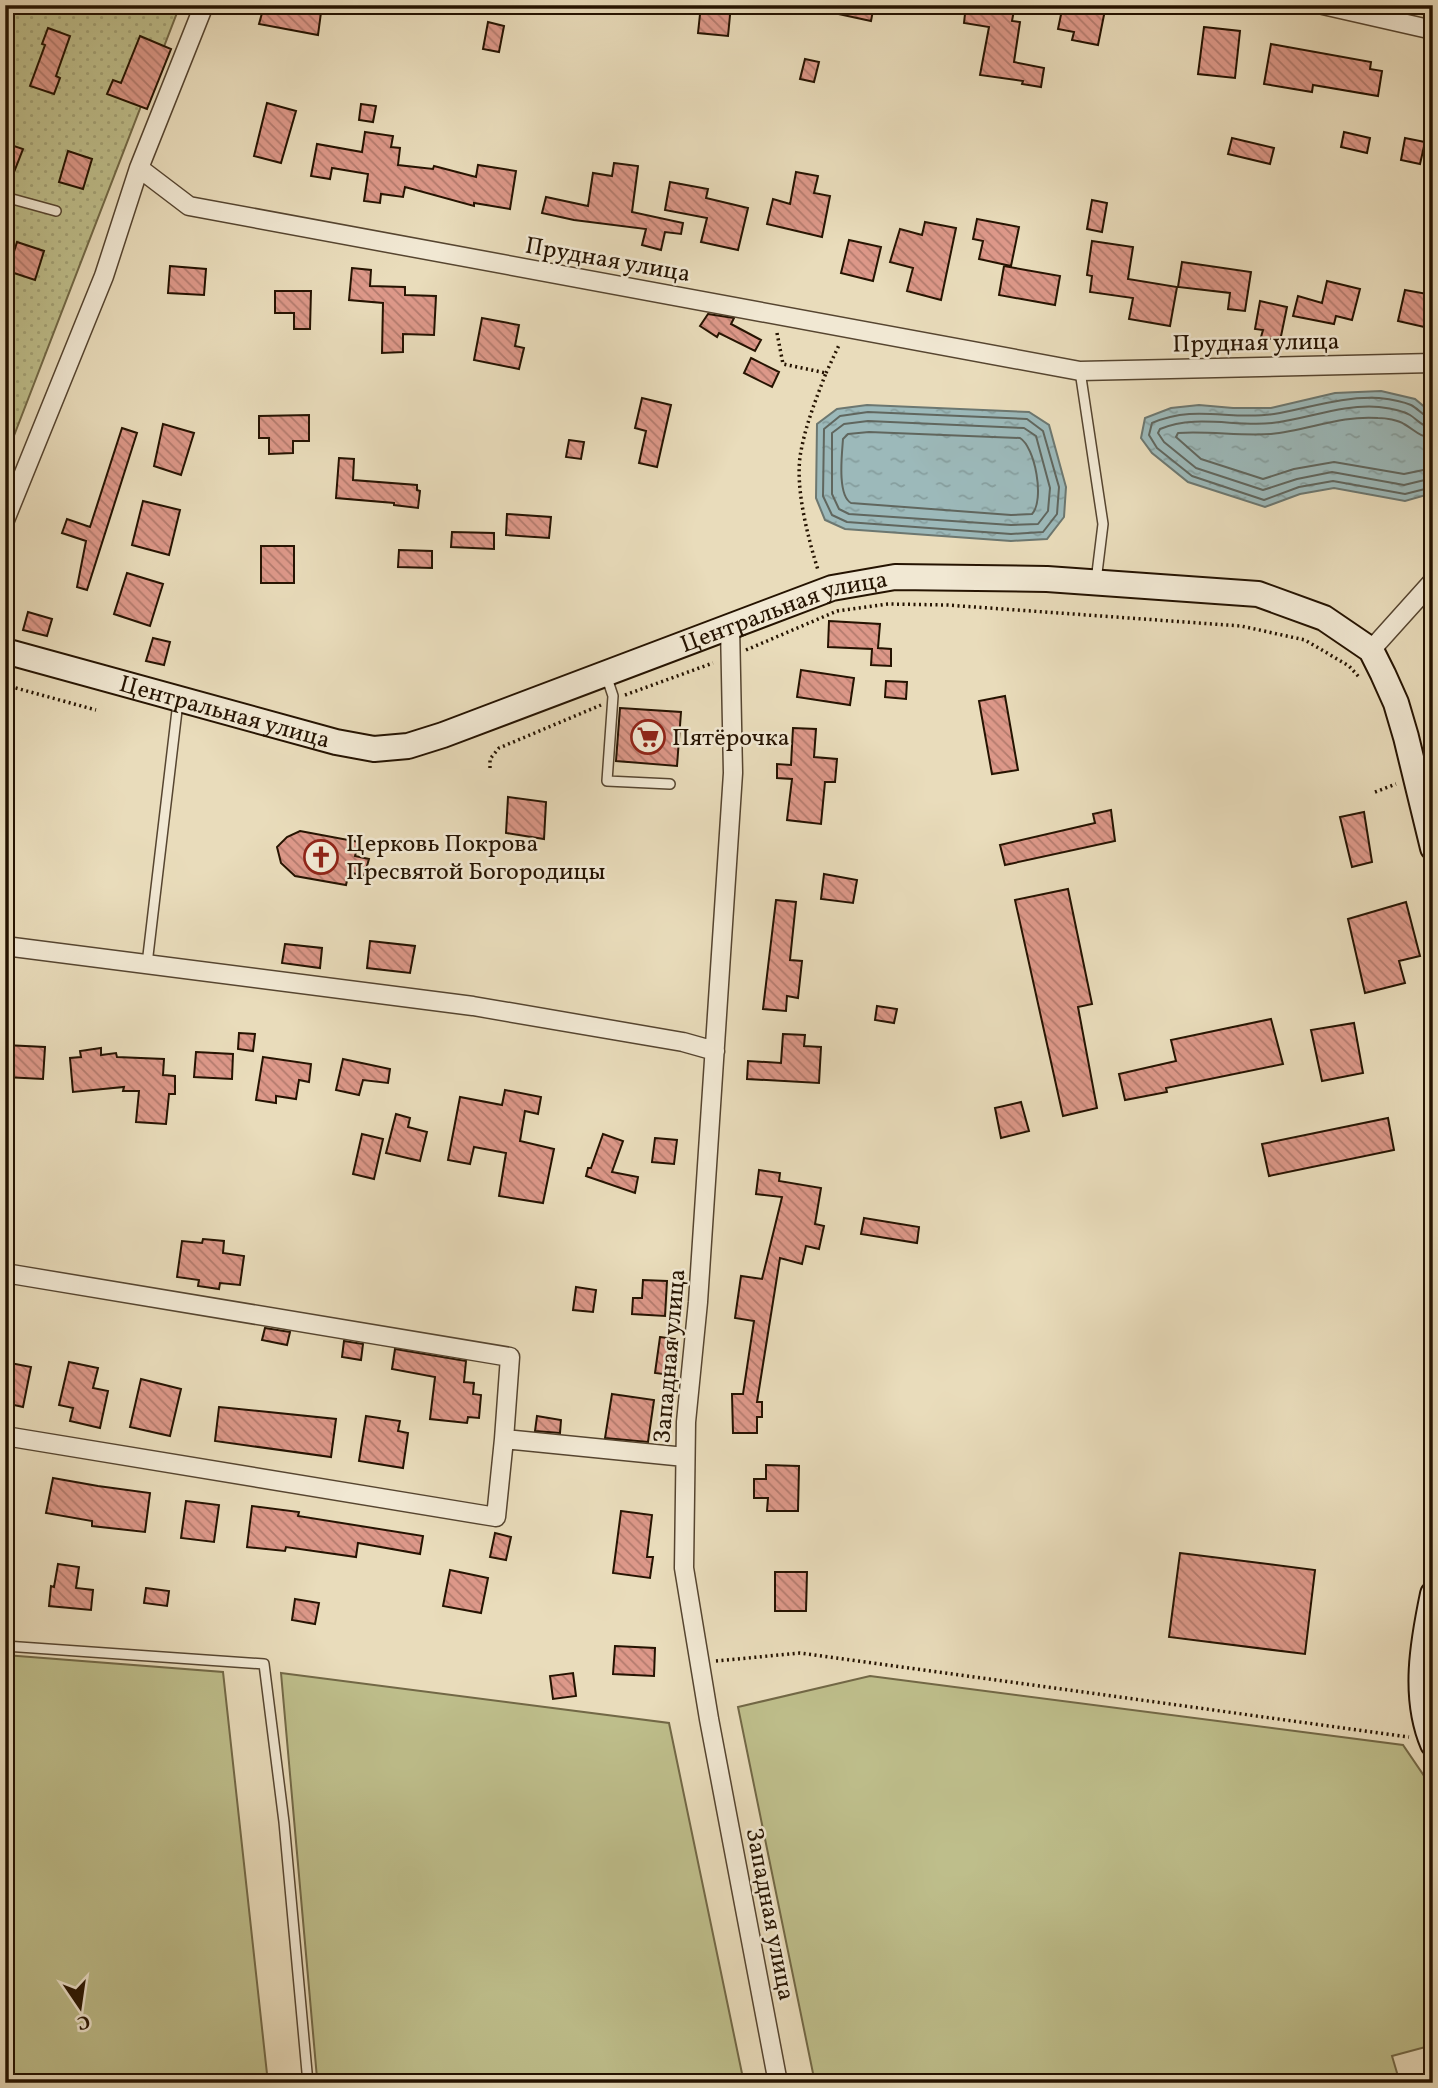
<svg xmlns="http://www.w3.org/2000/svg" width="1438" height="2088" viewBox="0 0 1438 2088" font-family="Vollkorn,serif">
  <defs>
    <pattern id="park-dots" width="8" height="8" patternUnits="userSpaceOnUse" patternTransform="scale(1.75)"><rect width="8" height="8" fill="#bebe8b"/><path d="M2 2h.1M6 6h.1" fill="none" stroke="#a3a276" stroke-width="1.8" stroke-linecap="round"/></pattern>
    <pattern id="water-ripples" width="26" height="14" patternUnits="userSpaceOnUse" patternTransform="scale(1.75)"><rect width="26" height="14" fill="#9cb9ba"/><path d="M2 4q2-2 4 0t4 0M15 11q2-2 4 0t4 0" fill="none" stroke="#869e9e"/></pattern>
    <pattern id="building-back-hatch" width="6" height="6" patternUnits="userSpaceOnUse" patternTransform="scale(1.75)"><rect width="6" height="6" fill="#dd9889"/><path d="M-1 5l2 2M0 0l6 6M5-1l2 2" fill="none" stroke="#b37b6e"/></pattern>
  </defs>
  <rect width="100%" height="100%" fill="#e9dcbb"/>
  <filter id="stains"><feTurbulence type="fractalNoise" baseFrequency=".00286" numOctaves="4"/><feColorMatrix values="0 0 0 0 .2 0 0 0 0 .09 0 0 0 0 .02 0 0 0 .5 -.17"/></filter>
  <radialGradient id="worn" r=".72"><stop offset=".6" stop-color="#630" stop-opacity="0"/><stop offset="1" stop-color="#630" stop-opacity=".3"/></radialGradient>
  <path fill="#bebe8b" stroke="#726846" stroke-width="2" d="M5,1655L223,1672L268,2083H5Z
    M281,1673L669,1723L744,2083L317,2078Z
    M870,1676L1403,1745L1433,1789V2045L1392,2056L1400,2083H815L738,1707Z"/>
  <path fill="url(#park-dots)" stroke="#726846" stroke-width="2" d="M5,5H180L5,459Z"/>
  <path fill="url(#water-ripples)" stroke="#6c7770" stroke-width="2" d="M1381,391L1415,399L1433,414V493L1405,501L1334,488L1300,494L1265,507L1188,482L1152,453L1141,438L1145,418L1171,408L1199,405L1233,408H1271L1335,393Z
    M867,405L1029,412L1049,425L1066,487L1064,517L1047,539L1011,541L845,529L825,520L816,498L817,424L837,409Z"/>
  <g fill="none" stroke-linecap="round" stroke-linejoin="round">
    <path stroke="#60665e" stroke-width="2" d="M868,412L1027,419L1043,431L1059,487L1057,514L1043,532L1011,534L847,522L832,515L823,496L824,429L840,416Z
      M1433,419C1423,417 1419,409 1411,405C1402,401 1388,399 1379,398C1342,396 1309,408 1274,414C1230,421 1196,404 1152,423L1149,435L1157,448L1192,476L1264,500L1299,487L1333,481L1405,494L1433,487
      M868,421L1024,428L1036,436L1050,488L1048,511L1038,524L1011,525L849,514L839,509L832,494V433L844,424Z
      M1433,427C1422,427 1418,420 1410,415C1402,410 1387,408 1379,407C1341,404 1308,419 1272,423C1235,427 1196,414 1160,429L1158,433L1164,442L1196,468L1263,490L1297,479L1332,472L1404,485L1433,478
      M869,432L1020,438C1035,447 1045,500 1032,514L1011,515L851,503C837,495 842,454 843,439L848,434Z
      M1433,438C1419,437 1415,430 1404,424C1398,420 1386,418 1378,418C1340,415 1307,431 1271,434C1240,436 1209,431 1178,433L1176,437L1201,459L1263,479L1294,469L1334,462L1404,474L1433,468"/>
  </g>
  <path fill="url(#building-back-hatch)" stroke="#251301" stroke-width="2" d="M304,5H322L318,35L259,24L264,6L302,13Z
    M701,5H731L728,36L698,33Z
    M830,5H874L871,21L829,12Z
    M966,5H1015L1012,21L1020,22L1014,62L1044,68L1041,87L1022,84L1023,81L980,75L989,27L964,23Z
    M1063,5H1106L1098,45L1072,40L1074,32L1058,29Z
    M488,22L504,26L499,52L483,49Z
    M1204,27L1240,31L1235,78L1198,74Z
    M48,28L70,36L56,76L60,78L54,94L30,86L45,45L42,44Z
    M140,36L171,49L147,109L107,94L113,80L121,83Z
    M1271,44L1371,62L1370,69L1382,71L1378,96L1313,85L1312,92L1264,84Z
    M805,59L819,62L814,82L800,79Z
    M267,103L296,111L281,163L254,156Z
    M361,104L376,106L373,122L359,120Z
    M365,132L393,136L391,147L400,148L398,165L433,169L434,166L476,177L478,165L516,171L510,209L474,203V206L405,187L403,197L381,194L380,203L364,201L368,174L332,168L330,179L311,176L317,144L362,152Z
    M1344,132L1370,138L1367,153L1341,147Z
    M1232,138L1274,148L1270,164L1228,154Z
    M1405,138L1425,142L1420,164L1401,160Z
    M5,143L23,149L7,190H5Z
    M68,151L92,159L83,189L59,182Z
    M614,163L638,166L632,212L683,223L681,234L665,232L661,250L642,245L646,229L574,220L542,213L546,197L588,206L593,173L612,176Z
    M796,172L818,176L814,193L830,196L822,237L767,224L773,199L790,204Z
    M670,182L708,189L706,198L748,208L738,250L701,242L707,218L665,210Z
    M1092,200L1107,203L1102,232L1087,229Z
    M977,219L1019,227L1011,266L979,259L983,241L973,239Z
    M925,222L956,228L941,300L907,291L913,268L890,262L900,229L922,235Z
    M849,240L881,247L873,281L841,273Z
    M1092,241L1133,247L1128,279L1177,287L1170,326L1129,319L1133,298L1090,292L1092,276L1087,275Z
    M17,242L44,251L35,280L8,271Z
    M1182,262L1251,272L1245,311L1228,309L1230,293L1178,287Z
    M170,266L206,269L204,295L168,293Z
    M1004,266L1060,276L1055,305L999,295Z
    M352,268L371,270L370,286L405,287V295L436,296L434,335L403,334V352L382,353L383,303L349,300Z
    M1327,281L1360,289L1352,320L1336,316L1334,324L1293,316L1298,296L1322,303Z
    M1405,290L1433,295V329L1398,321Z
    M275,291H311L310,329H294V313H275Z
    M1260,301L1287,307L1280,341L1261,337L1263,330L1255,329Z
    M708,314L734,318L731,324L761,340L755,351L719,333L717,337L700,326Z
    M482,318L519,325L515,346L524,348L519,369L474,360Z
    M751,358L779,372L772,387L744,373Z
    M642,398L671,405L657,467L639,463L646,431L635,428Z
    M309,415V441H293V453L269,454V438H259V416Z
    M163,424L194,433L181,475L154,466Z
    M122,428L137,433L87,590L77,587L86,541L62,533L67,519L90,527Z
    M569,440L584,442L581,459L566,457Z
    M339,458L354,459L353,480L417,485V490L420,491L418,508L394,505V503L336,498Z
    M143,501L180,510L169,555L132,545Z
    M507,514L551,517L549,538L506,535Z
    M452,532L494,533V549L451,547Z
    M261,546H294V583H261Z
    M399,550L432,551V568L398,567Z
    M127,573L163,584L150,626L114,614Z
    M28,612L52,619L47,636L23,630Z
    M829,621L880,624L878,648L891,649V666L871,665L872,649L828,647Z
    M153,638L170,642L164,665L146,661Z
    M801,670L854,678L850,705L797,697Z
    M886,681L907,682L906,699L885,697Z
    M1005,696L1018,770L992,774L979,701Z
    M620,708L681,712L677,766L616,761Z
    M793,728L816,729L814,757L837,759L835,782H825L821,824L787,820L792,779L777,778V764L791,765Z
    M508,797L546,802L544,839L506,833Z
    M1111,810L1115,841L1005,865L1000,845L1095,823L1093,814Z
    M1364,812L1372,862L1352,867L1340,817Z
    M300,831L359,842L355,856L369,859L364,876L349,872L346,885L295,876L281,863L277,847L287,837Z
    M824,874L857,880L853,903L821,899Z
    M1068,889L1092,1004L1078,1007L1097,1108L1063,1116L1015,900Z
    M776,900L796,902L790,960L802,961L798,998L787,996L786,1011L763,1009Z
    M1406,902L1420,956L1399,961L1405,983L1365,993L1348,919Z
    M370,941L415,946L410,973L367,968Z
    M285,944L322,948L320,968L282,963Z
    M877,1006L897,1009L894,1023L875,1020Z
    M1271,1019L1283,1064L1166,1088L1167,1092L1125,1100L1119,1074L1176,1061L1171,1040Z
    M1354,1023L1363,1073L1322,1081L1311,1030Z
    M239,1033L255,1034L253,1051L238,1049Z
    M783,1034L805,1035L804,1046L821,1047L819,1083L747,1079L748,1061L781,1063Z
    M5,1045L45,1047L43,1079L5,1077Z
    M101,1048V1055L116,1053L117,1057L164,1059L163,1075L175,1076V1094H169L166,1124L136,1122L139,1091H123L124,1087L73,1092L70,1058L81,1057L80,1051Z
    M196,1052L233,1054L232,1079L194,1077Z
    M263,1057L311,1064L309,1082L299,1080L296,1099L276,1096V1103L256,1100Z
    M343,1059L390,1069L388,1083L363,1080L359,1095L336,1090Z
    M505,1090L541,1097L538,1114L525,1111L520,1141L554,1149L543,1203L499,1196L506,1153L474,1147L470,1164L448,1160L460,1097L502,1105Z
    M1021,1102L1029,1131L1001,1138L995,1108Z
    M396,1114L410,1118L408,1127L427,1132L420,1161L386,1153Z
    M1388,1118L1394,1150L1269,1176L1262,1144Z
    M362,1134L383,1139L374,1179L353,1174Z
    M603,1134L623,1141L612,1172L638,1177L635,1193L586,1176L588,1168H591Z
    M655,1138L677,1140L674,1164L652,1162Z
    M759,1170L780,1173L779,1181L821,1188L815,1224L824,1226L819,1249L806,1246L802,1264L780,1258L757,1402H762V1417H757V1433H733L732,1394H743L754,1321L735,1318L741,1276L762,1279L782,1197L756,1194Z
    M864,1218L919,1227L917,1243L861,1234Z
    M203,1239L224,1241L223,1253L244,1256L240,1285L220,1283L219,1289L198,1286L199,1280L177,1277L182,1241L202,1243Z
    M643,1280L667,1281L665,1316L632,1314L633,1298H642Z
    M576,1287L596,1290L593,1312L573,1310Z
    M265,1328L290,1332L287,1345L262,1340Z
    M660,1337L675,1339L670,1375L655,1373Z
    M344,1341L363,1344L361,1360L342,1357Z
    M395,1349L466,1361L464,1382L474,1383L473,1394L481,1395L479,1418L468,1417L467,1423L430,1419L435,1377L392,1369Z
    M5,1362L31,1367L23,1407L5,1403Z
    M69,1362L98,1368L93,1388L108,1391L100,1428L70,1421L73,1408L59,1405Z
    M141,1379L181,1389L170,1436L130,1427Z
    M612,1394L654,1400L648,1442L605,1438Z
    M219,1407L336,1419L331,1457L215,1441Z
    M366,1416L400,1421L398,1431L408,1433L403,1468L359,1461Z
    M537,1416L561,1420L560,1433L535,1431Z
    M766,1465L799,1466L798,1511H767L768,1498H754V1479H766Z
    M53,1478L98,1486L150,1493L145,1532L92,1526V1521L46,1513Z
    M186,1501L219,1505L214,1542L181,1538Z
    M252,1506L299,1512L298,1516L423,1536L420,1554L358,1543L356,1557L286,1547L285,1551L247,1547Z
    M621,1511L652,1515L647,1557H653L650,1578L613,1573Z
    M495,1533L511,1537L506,1560L490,1557Z
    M1180,1553L1315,1570L1305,1654L1169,1637Z
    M58,1564L79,1567L76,1588L93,1590L91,1610L49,1606L51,1586L54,1587Z
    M450,1570L488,1578L481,1613L443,1606Z
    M775,1572H807L806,1611H775Z
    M146,1588L169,1591L167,1606L144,1603Z
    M295,1599L319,1603L315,1624L292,1620Z
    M615,1646L655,1648L654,1676L613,1674Z
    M573,1673L576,1696L553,1699L550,1676Z"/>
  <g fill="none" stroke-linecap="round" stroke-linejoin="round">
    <g stroke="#564530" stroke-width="12">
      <path id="lane" d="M5,197L56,211
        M1080,371L1103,524L1096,581
        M606,675L613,696L607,781L670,784
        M147,964L178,702
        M5,1646L264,1664L284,1822L308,2083"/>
    </g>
    <g stroke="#564530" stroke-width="21">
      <path id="street" d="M1323,5L1433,30
        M139,168L189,206L1080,371L1433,363
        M5,520L104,276L139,168L204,5
        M730,626L733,773L698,1302L686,1422L684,1568L709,1719L778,2083
        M1371,650L1433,581
        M5,946L473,1006L683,1042L715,1051
        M5,1273L510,1357L504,1439L496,1517L5,1436
        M504,1439L685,1457"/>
    </g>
    <g stroke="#251301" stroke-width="28">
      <g id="secondary">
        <path id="s1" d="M5,651L336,742L374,749L408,746L443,735L832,588L895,577L1047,579L1258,594L1324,618L1371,650L1383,674L1396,703L1406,737L1433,848"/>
        <path d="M1433,1594C1423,1642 1413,1697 1433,1744"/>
      </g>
    </g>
    <path stroke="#251301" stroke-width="3.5" stroke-dasharray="2 3.5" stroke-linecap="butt" d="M777,333L783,364L826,373C816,399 806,424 801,451C794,485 808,538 818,570
      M826,373L840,343
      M746,650L837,611L888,604L947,605L1241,626L1305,640L1349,666L1359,677
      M5,685L96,710
      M625,695L713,663
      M490,768V759L499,748L601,705
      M1375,792L1396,784
      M716,1661L800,1653L1409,1737"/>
    <use href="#lane" stroke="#f1e8d3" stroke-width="9"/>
    <use href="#street" stroke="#f1e8d3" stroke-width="18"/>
    <use href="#secondary" stroke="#f1e8d3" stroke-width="24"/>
  </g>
  <defs>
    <g id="supermarket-ring" transform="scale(1.75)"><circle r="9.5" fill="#f1e8d3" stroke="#8f2418" stroke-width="1.5"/><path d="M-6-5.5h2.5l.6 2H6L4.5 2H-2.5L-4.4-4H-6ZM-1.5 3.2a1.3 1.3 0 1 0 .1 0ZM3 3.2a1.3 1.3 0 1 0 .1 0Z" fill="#8f2418"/></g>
    <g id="church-ring" transform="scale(1.75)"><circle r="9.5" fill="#f1e8d3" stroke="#8f2418" stroke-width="1.5"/><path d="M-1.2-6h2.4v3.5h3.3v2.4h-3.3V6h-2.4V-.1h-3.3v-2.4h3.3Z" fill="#8f2418"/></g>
  </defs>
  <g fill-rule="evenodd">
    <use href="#supermarket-ring" x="648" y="737"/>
    <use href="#church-ring" x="321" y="857"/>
  </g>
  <g text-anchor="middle" stroke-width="5" stroke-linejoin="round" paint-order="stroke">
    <g font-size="24" fill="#251301" stroke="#f1e8d3">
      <text transform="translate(608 259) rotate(10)" y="8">Прудная улица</text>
      <text transform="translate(1256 342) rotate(-1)" y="8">Прудная улица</text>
      <text dy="8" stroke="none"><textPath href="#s1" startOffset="816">Центральная улица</textPath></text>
      <text dy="8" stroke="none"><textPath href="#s1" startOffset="228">Центральная улица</textPath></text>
      <text transform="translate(669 1356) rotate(-85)" y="8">Западная улица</text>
      <text transform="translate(771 1914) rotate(79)" y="8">Западная улица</text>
    </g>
    <g font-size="24" fill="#251301" stroke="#f1e8d3" text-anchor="start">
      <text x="672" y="745">Пятёрочка</text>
      <text x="346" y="851">Церковь Покрова<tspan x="346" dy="28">Пресвятой Богородицы</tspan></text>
    </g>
  </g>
  <rect width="1438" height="2088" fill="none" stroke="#e9dcbb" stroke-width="28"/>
  <rect x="7" y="7" width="1424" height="2074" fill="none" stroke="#251301" stroke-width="3.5"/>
  <rect x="14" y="14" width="1410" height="2060" fill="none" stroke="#251301" stroke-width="2"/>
  <g transform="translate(80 2007) rotate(167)" stroke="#f1e8d3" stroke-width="5" paint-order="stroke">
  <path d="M0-5L12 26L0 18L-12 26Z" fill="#251301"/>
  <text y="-10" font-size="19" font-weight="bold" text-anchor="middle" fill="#251301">С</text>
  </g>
  <rect width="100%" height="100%" filter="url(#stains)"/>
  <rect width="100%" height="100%" fill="url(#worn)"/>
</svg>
